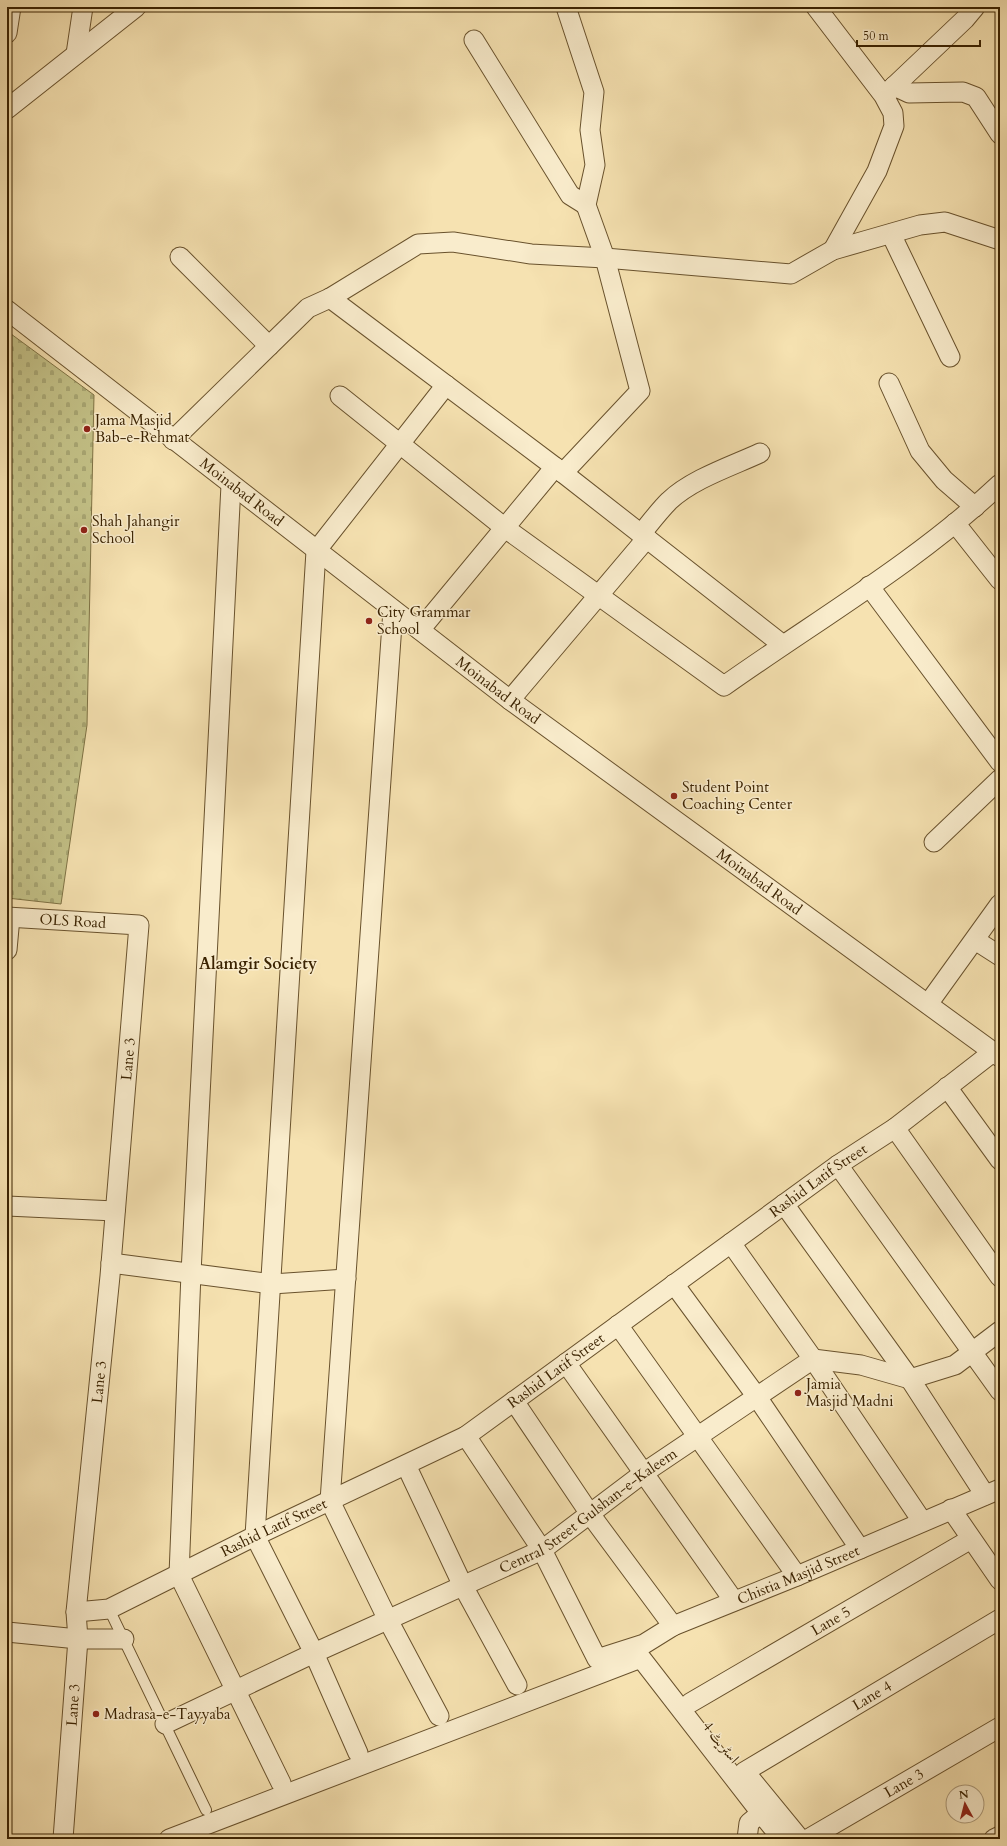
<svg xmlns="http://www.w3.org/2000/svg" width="1007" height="1846" viewBox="0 0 1007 1846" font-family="Cardo,Amiri,serif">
  <defs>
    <pattern id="cemetery-stones" width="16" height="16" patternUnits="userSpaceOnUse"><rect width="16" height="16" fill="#c3c187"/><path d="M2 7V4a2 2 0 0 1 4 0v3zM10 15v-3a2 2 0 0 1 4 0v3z" fill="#a8a673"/></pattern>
  </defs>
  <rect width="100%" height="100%" fill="#f6e2b1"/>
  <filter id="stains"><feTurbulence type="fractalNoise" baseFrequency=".005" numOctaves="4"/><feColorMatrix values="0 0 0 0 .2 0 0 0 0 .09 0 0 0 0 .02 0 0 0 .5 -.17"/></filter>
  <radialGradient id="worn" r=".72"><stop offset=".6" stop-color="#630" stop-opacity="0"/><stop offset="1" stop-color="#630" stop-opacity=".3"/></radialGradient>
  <path fill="url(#cemetery-stones)" stroke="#7e7244" d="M7,331L94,395L87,725L61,904L7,898Z"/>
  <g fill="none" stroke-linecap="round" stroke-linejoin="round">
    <g stroke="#69522d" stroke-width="12">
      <path id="lane" d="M109,1609L206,1810"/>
    </g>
    <g stroke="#69522d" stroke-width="21">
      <g id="street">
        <path d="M816,7L884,96L893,113L894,126L877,171L833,250"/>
        <path d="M7,33L11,7"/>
        <path d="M474,40L570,195L586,205"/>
        <path d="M76,54L83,7"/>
        <path d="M894,86L909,93L963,92L976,97L1000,134"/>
        <path d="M886,94L965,19L975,7"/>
        <path d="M7,109L136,7"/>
        <path d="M891,234L950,357"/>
        <path d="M180,257L269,346"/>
        <path d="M330,298L563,473L783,645"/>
        <path id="s1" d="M7,310L510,700L1000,1057"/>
        <path d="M889,383L920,451L944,480L975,507"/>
        <path d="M340,396L505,528L724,686C817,620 917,562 1000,484"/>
        <path d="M173,440L308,308L330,298L418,244L453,242L531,254L605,258L791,274L833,250L920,225L945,222L1000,240"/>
        <path d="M563,473L640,391L605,258L586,205L595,165L590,130L594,92L566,7"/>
        <path d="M231,485L191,1273L179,1575L281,1783"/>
        <path d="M955,523L1000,580"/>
        <path d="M641,534C650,523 659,511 669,501C692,479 732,466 760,453"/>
        <path d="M869,586L1000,762"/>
        <path d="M393,610L330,1501L388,1620L439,1716"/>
        <path d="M420,630L555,467"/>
        <path d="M510,700L647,538"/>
        <path d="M934,842L1000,779"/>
        <path id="s2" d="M7,917L139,925L110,1276L76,1612L78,1639L63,1839"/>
        <path d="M975,940L1000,956"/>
        <path d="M7,950L10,917"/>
        <path d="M928,1004L1000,904"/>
        <path d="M947,1087L1000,1160"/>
        <path d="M895,1128L1000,1277"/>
        <path d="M838,1165L1000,1391"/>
        <path d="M784,1204L910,1379L985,1495"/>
        <path d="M7,1206L115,1211"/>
        <path d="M731,1243L813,1359L922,1521"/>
        <path d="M111,1263L272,1284L346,1279"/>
        <path d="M674,1284L757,1397L860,1549"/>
        <path d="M618,1325L797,1576"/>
        <path d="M566,1363L734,1601"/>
        <path d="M514,1401L590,1514L673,1626"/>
        <path id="s3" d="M466,1436L542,1550L597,1659L644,1644L673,1626L797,1576L1000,1489"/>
        <path d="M406,1465L463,1586L517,1685"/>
        <path d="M951,1509L1000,1580"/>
        <path id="s4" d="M76,1612L109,1609L255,1536L466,1436L838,1165L895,1128L993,1052"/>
        <path d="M7,1632L78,1639H124"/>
        <path id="s5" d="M690,1703L971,1539"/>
        <path id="s6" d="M165,1724L314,1653L542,1550L645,1472L813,1359L861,1365L910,1379L955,1365L1000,1331"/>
        <path d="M358,1753L314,1653L255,1536L316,551L446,385"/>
        <path id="s7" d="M744,1772L1000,1619"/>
        <path d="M750,1778L800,1839"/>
        <path d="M169,1839L641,1658L761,1813"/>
        <path d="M747,1839L749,1823L761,1813L782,1839"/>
        <path id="s8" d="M808,1839L1000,1727"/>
        <path d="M994,1839L1000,1836"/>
      </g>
    </g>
    <use href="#lane" stroke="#f9eccc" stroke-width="10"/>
    <use href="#street" stroke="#f9eccc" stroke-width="19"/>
  </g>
  <g fill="#8f2418" stroke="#f9eccc" stroke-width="1.5">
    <circle cx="87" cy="429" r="4"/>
    <circle cx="84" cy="530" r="4"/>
    <circle cx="369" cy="621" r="4"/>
    <circle cx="674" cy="796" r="4"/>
    <circle cx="798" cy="1393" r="4"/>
    <circle cx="96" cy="1714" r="4"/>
  </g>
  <g text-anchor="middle" stroke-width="3" stroke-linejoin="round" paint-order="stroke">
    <g font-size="15" fill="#3a2201" stroke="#f9eccc" text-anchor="start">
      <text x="95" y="425">Jama Masjid<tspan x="95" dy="17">Bab-e-Rehmat</tspan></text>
      <text x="92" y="526">Shah Jahangir<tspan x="92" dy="17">School</tspan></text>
      <text x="377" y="617">City Grammar<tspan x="377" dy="17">School</tspan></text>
      <text x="682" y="792">Student Point<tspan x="682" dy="17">Coaching Center</tspan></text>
      <text x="806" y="1389">Jamia<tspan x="806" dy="17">Masjid Madni</tspan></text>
      <text x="104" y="1719">Madrasa-e-Tayyaba</text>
    </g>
    <g font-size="15" fill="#3a2201" stroke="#f9eccc">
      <text dy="5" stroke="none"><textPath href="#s1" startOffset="297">Moinabad Road</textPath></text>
      <text dy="5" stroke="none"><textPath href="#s1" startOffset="621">Moinabad Road</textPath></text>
      <text dy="5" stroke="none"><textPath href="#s1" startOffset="945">Moinabad Road</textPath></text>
      <text dy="5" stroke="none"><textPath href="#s2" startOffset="66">OLS Road</textPath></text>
      <text transform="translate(128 1059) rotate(-85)" y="5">Lane 3</text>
      <text dy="5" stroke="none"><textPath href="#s4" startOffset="865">Rashid Latif Street</textPath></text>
      <text dy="5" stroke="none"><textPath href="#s4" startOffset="541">Rashid Latif Street</textPath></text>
      <text transform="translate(99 1382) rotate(-84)" y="5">Lane 3</text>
      <text dy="5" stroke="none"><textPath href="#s6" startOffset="475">Central Street Gulshan-e-Kaleem</textPath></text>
      <text dy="5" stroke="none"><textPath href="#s4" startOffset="217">Rashid Latif Street</textPath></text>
      <text dy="5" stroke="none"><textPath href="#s3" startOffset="478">Chistia Masjid Street</textPath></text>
      <text dy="5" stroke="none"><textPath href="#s5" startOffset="163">Lane 5</textPath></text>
      <text dy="5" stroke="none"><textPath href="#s7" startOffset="149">Lane 4</textPath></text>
      <text transform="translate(73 1705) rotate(-86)" y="5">Lane 3</text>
      <text transform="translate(721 1742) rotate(52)" y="5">اسٹریٹ 4</text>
      <text dy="5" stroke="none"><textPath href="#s8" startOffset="111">Lane 3</textPath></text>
    </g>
    <g font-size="16" font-weight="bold" fill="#3a2201" stroke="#f9eccc">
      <text x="258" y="969">Alamgir Society</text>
    </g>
  </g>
  <rect width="1007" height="1846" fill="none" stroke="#f6e2b1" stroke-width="24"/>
  <rect x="8" y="8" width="991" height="1830" fill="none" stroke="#3a2201" stroke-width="2"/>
  <rect x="12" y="12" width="983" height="1822" fill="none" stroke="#3a2201"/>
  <g transform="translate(965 1804) rotate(353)"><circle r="19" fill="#f9eccc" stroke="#ad9b7b"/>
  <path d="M0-3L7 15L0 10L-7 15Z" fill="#8f2418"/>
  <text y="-6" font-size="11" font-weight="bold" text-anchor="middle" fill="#3a2201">N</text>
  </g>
  <path d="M857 40v6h123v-6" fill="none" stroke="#3a2201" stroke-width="2"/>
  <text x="863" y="40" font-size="12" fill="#3a2201" stroke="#f9eccc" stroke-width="3" paint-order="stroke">50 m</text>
  <rect width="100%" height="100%" filter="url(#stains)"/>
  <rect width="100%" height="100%" fill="url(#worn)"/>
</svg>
